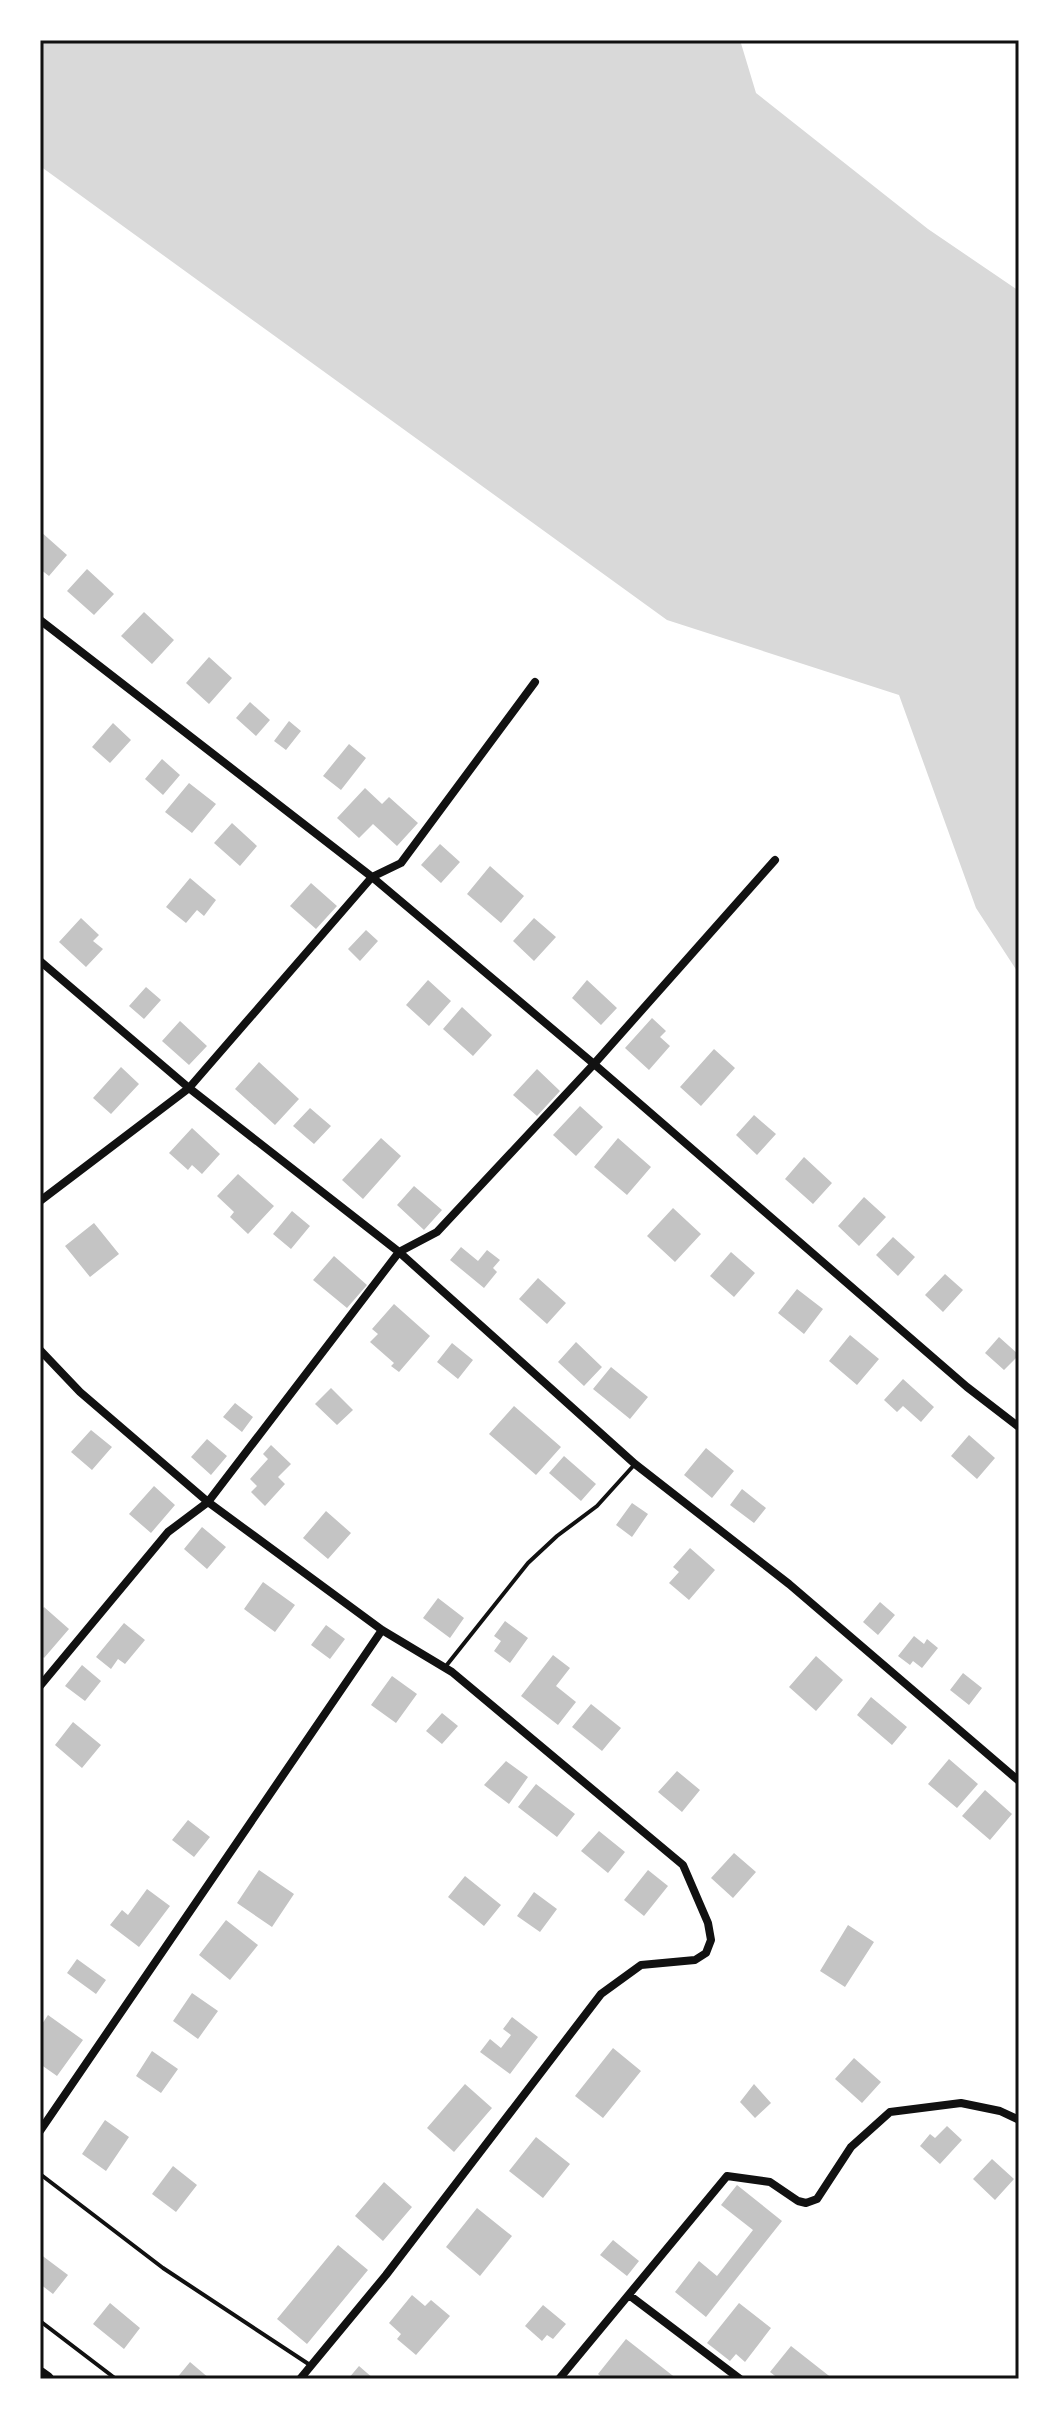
<svg xmlns="http://www.w3.org/2000/svg" width="1059" height="2419" viewBox="0 0 1059 2419" font-family="'Fira Sans Condensed',sans-serif">
  <rect width="100%" height="100%" fill="#fff"/>
  <path fill="#d9d9d9" d="M40,40H740L756,93L928,229L1019,291V974L976,908L899,695L667,620L40,166Z"/>
  <path fill="#c4c4c4" d="M40,531L67,555L49,576L40,569Z
    M87,569L114,594L94,615L67,591Z
    M144,612L174,640L152,664L121,636Z
    M209,657L232,678L209,704L186,683Z
    M250,702L270,720L256,736L236,718Z
    M289,721L301,731L286,750L274,741Z
    M113,723L131,740L110,763L92,747Z
    M349,744L366,758L341,790L323,776Z
    M162,759L180,775L163,795L145,779Z
    M189,783L216,804L192,833L165,812Z
    M365,788L382,804L389,797L418,823L397,846L373,824L359,838L337,818Z
    M232,823L257,846L240,866L214,843Z
    M440,844L460,862L441,883L421,865Z
    M490,866L524,896L501,923L467,894Z
    M190,878L216,900L204,916L197,910L186,923L166,907Z
    M311,883L337,906L316,929L290,906Z
    M81,918L99,935L93,941L103,949L86,967L59,942Z
    M534,918L556,937L534,961L513,941Z
    M366,930L378,941L360,961L348,949Z
    M428,980L451,1001L429,1026L406,1005Z
    M587,980L617,1008L601,1025L572,998Z
    M146,987L161,1000L144,1019L129,1006Z
    M462,1007L492,1035L473,1056L443,1029Z
    M652,1018L666,1031L660,1037L670,1046L649,1070L625,1048Z
    M180,1021L207,1046L189,1065L162,1041Z
    M714,1049L735,1068L701,1106L680,1087Z
    M259,1062L299,1099L275,1125L235,1089Z
    M121,1067L139,1084L111,1114L93,1098Z
    M537,1069L560,1091L537,1116L513,1095Z
    M580,1106L603,1127L576,1156L553,1135Z
    M310,1108L331,1126L314,1144L293,1126Z
    M754,1115L776,1134L757,1155L736,1135Z
    M192,1128L220,1154L202,1174L192,1165L188,1170L169,1153Z
    M381,1138L401,1156L363,1199L342,1180Z
    M618,1138L651,1167L627,1195L594,1167Z
    M804,1157L832,1183L813,1204L785,1179Z
    M238,1174L274,1206L248,1234L230,1217L234,1212L217,1196Z
    M414,1186L442,1210L424,1230L397,1205Z
    M864,1197L886,1217L859,1246L838,1226Z
    M673,1208L701,1234L675,1262L647,1236Z
    M292,1211L310,1226L291,1249L273,1234Z
    M94,1223L119,1254L90,1277L65,1246Z
    M893,1237L915,1257L898,1276L876,1255Z
    M461,1247L478,1261L487,1250L500,1260L493,1268L497,1272L484,1288L450,1260Z
    M731,1252L755,1273L734,1297L710,1276Z
    M334,1256L367,1285L347,1308L313,1280Z
    M945,1274L963,1290L943,1312L925,1295Z
    M538,1278L566,1303L547,1324L519,1299Z
    M797,1289L823,1309L804,1334L778,1313Z
    M394,1304L430,1336L399,1372L391,1366L394,1363L370,1342L378,1334L372,1329Z
    M850,1335L879,1359L857,1385L829,1361Z
    M999,1337L1019,1355L1004,1370L985,1353Z
    M576,1342L602,1367L584,1386L558,1362Z
    M452,1343L473,1360L458,1379L437,1362Z
    M611,1367L648,1397L630,1419L593,1389Z
    M903,1379L934,1407L921,1422L903,1406L897,1412L884,1400Z
    M331,1388L353,1410L337,1425L315,1404Z
    M235,1403L253,1417L242,1432L223,1417Z
    M514,1406L561,1447L536,1475L489,1434Z
    M91,1430L112,1447L92,1470L71,1452Z
    M969,1435L995,1458L977,1479L951,1456Z
    M207,1439L227,1456L211,1475L191,1457Z
    M271,1445L291,1464L278,1477L285,1484L265,1506L251,1492L257,1486L250,1479L268,1459L263,1454Z
    M706,1448L734,1471L712,1498L684,1475Z
    M564,1456L596,1484L581,1501L549,1473Z
    M154,1486L175,1505L151,1533L129,1514Z
    M742,1489L766,1508L754,1523L730,1505Z
    M632,1503L648,1514L632,1537L616,1525Z
    M326,1511L351,1533L328,1559L303,1538Z
    M202,1527L226,1547L207,1569L184,1549Z
    M690,1548L715,1570L689,1600L669,1583L679,1572L673,1567Z
    M263,1582L295,1605L275,1632L244,1609Z
    M438,1598L464,1618L450,1638L423,1618Z
    M880,1602L895,1615L878,1635L863,1622Z
    M44,1607L69,1629L44,1658L40,1654V1612Z
    M505,1621L528,1638L510,1663L494,1651L501,1641L494,1636Z
    M124,1623L145,1640L125,1664L118,1659L111,1669L96,1657Z
    M326,1625L345,1639L330,1659L311,1645Z
    M914,1636L924,1644L927,1639L938,1648L922,1668L913,1661L910,1665L898,1656Z
    M553,1655L570,1668L556,1686L576,1702L558,1725L521,1696Z
    M816,1656L843,1680L816,1711L789,1687Z
    M82,1665L101,1681L85,1701L65,1686Z
    M963,1673L982,1688L969,1705L950,1690Z
    M392,1676L417,1694L396,1723L371,1705Z
    M871,1697L907,1727L892,1745L857,1715Z
    M591,1704L621,1728L602,1751L572,1727Z
    M442,1713L458,1726L442,1744L426,1731Z
    M73,1722L101,1745L82,1768L55,1745Z
    M949,1759L978,1784L957,1808L928,1784Z
    M506,1761L528,1777L509,1804L484,1785Z
    M677,1771L700,1790L682,1812L658,1792Z
    M536,1784L575,1814L557,1837L518,1807Z
    M985,1790L1012,1814L990,1840L962,1816Z
    M188,1820L210,1837L194,1857L172,1840Z
    M599,1831L625,1852L608,1873L581,1851Z
    M734,1853L756,1872L733,1898L711,1878Z
    M259,1870L294,1894L272,1927L237,1903Z
    M648,1870L668,1886L644,1916L624,1900Z
    M465,1876L501,1905L484,1926L448,1897Z
    M147,1889L170,1906L139,1947L110,1925L122,1910L128,1915Z
    M534,1892L557,1909L540,1932L517,1916Z
    M226,1920L258,1945L230,1980L199,1955Z
    M848,1925L874,1942L845,1987L820,1971Z
    M77,1959L106,1980L96,1994L67,1973Z
    M192,1993L218,2011L198,2039L173,2021Z
    M48,2015L83,2040L57,2076L40,2064V2027Z
    M512,2017L538,2037L510,2074L480,2052L490,2039L501,2048L511,2035L503,2029Z
    M613,2048L641,2071L603,2118L575,2096Z
    M152,2051L178,2069L161,2093L136,2076Z
    M854,2058L881,2082L862,2103L835,2079Z
    M465,2084L492,2108L454,2152L427,2128Z
    M754,2084L771,2103L755,2118L740,2102Z
    M105,2120L129,2137L106,2171L82,2154Z
    M947,2126L962,2140L940,2164L920,2146L930,2134L935,2138Z
    M536,2137L570,2164L543,2198L509,2171Z
    M992,2159L1014,2179L995,2200L973,2179Z
    M173,2166L197,2185L176,2212L152,2194Z
    M384,2182L412,2207L383,2241L355,2216Z
    M737,2185L782,2221L706,2317L675,2292L699,2261L717,2276L753,2230L721,2205Z
    M477,2208L512,2236L480,2276L446,2247Z
    M613,2240L639,2261L627,2276L600,2255Z
    M338,2245L368,2270L307,2344L277,2319Z
    M40,2254L68,2275L53,2294L40,2284Z
    M412,2295L425,2306L431,2300L450,2316L416,2355L397,2339L401,2334L389,2323Z
    M110,2303L140,2328L124,2349L93,2324Z
    M739,2303L771,2328L745,2362L736,2354L730,2361L707,2343Z
    M543,2305L566,2324L553,2339L547,2335L542,2341L525,2326Z
    M626,2339L677,2379H604L598,2374Z
    M791,2346L833,2379H779L770,2372Z
    M190,2362L210,2379H176Z
    M359,2366L374,2379H348Z"/>
  <g fill="none" stroke-linecap="round" stroke-linejoin="round">
    <path stroke="#111" stroke-width="4" d="M446,1666L528,1563L557,1536L597,1506L635,1464
      M40,2174L163,2268L310,2365
      M40,2321L116,2379"/>
    <path stroke="#111" stroke-width="8" d="M40,620L372,877L594,1064L967,1387L1019,1427
      M40,961L189,1088L399,1252L635,1464L789,1584L1019,1781
      M40,1201L189,1088L372,877L401,863L535,682
      M40,1350L80,1392L208,1502L382,1630L452,1672L683,1865L708,1923L711,1940L706,1953L695,1960L641,1965L601,1994L386,2275L300,2379
      M40,1686L168,1532L208,1502L399,1252L437,1232L594,1064L775,860
      M40,2131L382,1630
      M629,2295L740,2379
      M559,2379L727,2176L770,2182L798,2201L806,2203L817,2199L851,2147L890,2112L961,2103L1000,2111L1019,2120"/>
    <path stroke="#111" stroke-width="14" d="M40,2374L47,2379"/>
  </g>
  <rect width="1059" height="2419" fill="none" stroke="#ffffff" stroke-width="84"/>
  <rect x="42" y="42" width="975" height="2335" fill="none" stroke="#111" stroke-width="3"/>
</svg>
